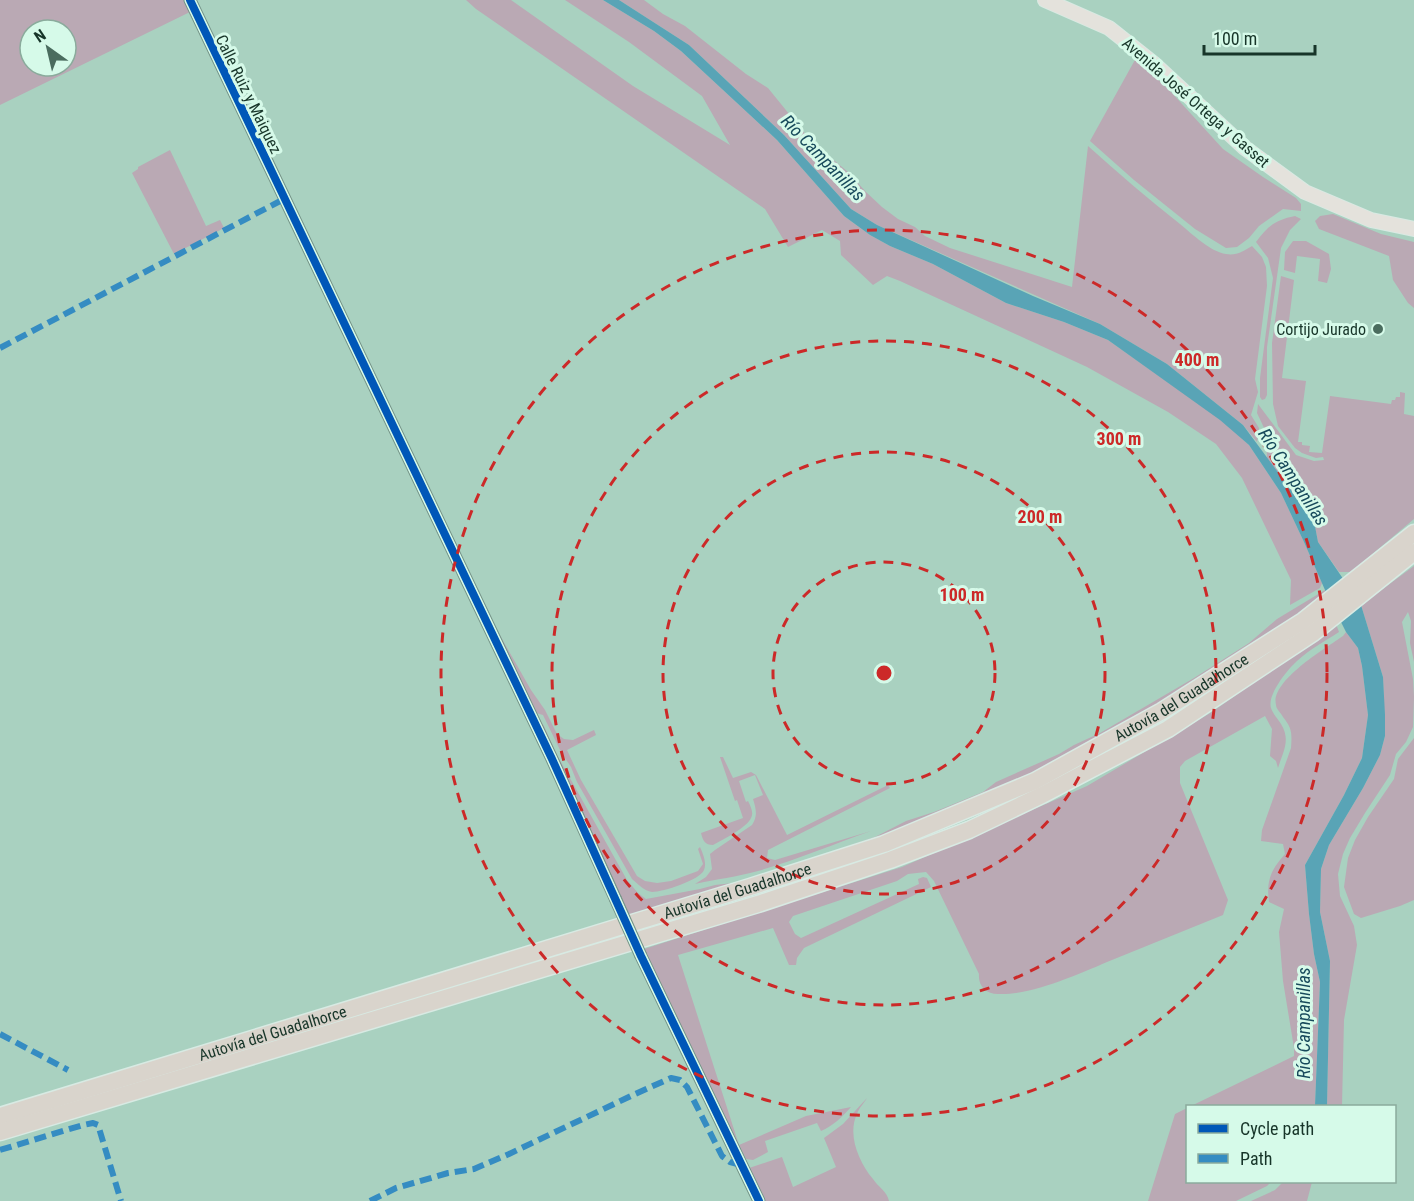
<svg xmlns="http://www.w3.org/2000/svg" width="1414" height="1201" viewBox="0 0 1414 1201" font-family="'Roboto Condensed',sans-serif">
  <rect width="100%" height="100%" fill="#a9d1c0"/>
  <path fill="#baa9b4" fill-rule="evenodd" d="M0,0H185L190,12L0,105ZM30,30H66V66H30Z
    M466,0H511L633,86L730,145L702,96L629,42L565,0H603L654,31L681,51L777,140L844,216L870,235L890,246L933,264L1006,303L1064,322L1108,340L1220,419L1249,445L1281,493L1304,542L1322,583L1320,588L1290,605L1291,580L1242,478L1216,444L1168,412L1087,367L900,281L887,276L873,285L841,255L840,241L822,230L788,247L765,209L476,9Z
    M619,0H644L663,14L685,26L746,74L768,88L811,141L848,172L866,192L882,207L898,219L915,227L925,236L950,248L1072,287L1088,146C1118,173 1148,199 1180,224C1192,234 1211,252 1226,254C1236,256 1244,251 1252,246L1262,257L1266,267L1267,286L1255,379L1258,392L1251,415L1259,428L1257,442L1243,425L1167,364L1100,324L877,225L851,209L784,135L689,45Z
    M1136,58L1172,93L1223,149L1263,177L1296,198L1301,204V211L1283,209L1259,226L1249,238L1237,247L1226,248L1195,229L1134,180L1090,141Z
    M170,150L206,226L220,220L224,228L174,254L132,173L138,169V167Z
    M1333,214L1381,234L1414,242V308L1408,303L1393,280L1389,256L1319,229L1315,221L1320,216Z
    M1295,216L1301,219L1290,230L1281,248L1267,347V395L1265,399L1262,400L1260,397V378L1273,278L1268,258L1256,242C1268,226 1275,220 1295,216Z
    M1293,241H1306L1329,254L1331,269L1327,283L1318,281L1320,259L1297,256L1295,273L1284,270L1285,252Z
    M1281,276L1294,280L1282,378L1306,381L1298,442H1302V445L1310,446L1309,452L1322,453L1330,396L1391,404L1392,400H1395L1396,397H1400V392L1405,393L1404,414L1414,416V519L1351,572H1339L1318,542L1314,521L1267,458L1266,432L1257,413L1258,404L1296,455L1314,461L1324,460L1323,457L1316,458L1302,453L1295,448L1278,426L1273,404L1272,343Z
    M1414,566V662L1410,643L1411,621L1408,612L1402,622L1413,679L1414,697L1413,727L1406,742L1396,754L1390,775L1365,813L1350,838L1343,854L1338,874L1340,896L1354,926L1357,945L1344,1020L1342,1106H1327L1330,961L1320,912L1321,869L1329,845L1363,788L1380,755L1385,736L1383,677L1361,605Z
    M1325,590L1327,594L1299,615L1196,683L1065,758L1001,789L876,841L630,918L537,721L541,722L544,726L557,755L627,880L638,893L646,899L700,889L715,885L733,883L765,874L875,837L906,821L934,812L983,792L996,782L1059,754L1074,745L1100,733L1194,678L1249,643L1277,619Z
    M1336,624L1339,632C1325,641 1309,650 1297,661C1287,670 1267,695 1271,708C1273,714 1278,719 1281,724C1291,740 1283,752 1278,768L1276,761L1270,756L1272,729L1265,716L1185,761L1180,767V783L1228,900L1223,915C1186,930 1149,945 1112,960C1081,973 1031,996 998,994C986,994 978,986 979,974L934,881L926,872L908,874L897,881L793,916L789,922L795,934L801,938L919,884L918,879L923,877L927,878L931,887L804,948L797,958L796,965H789L773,928L678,955L739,1145L806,1116L851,1107C842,1117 833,1126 821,1131L817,1123L765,1141L768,1152L753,1160L746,1159L739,1145L644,949L902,867L1087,786L1212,712Z
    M494,625L531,690L545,710L557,734L564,739L573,740L594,730L596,735L567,750L581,780L637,876L645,881L657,883L671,881L698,871L703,864L698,849L700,847C703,854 707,863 704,870C700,880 663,892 652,892C644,891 638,884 632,879L577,782L571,767L561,752L543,715L536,713L530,708Z
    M1346,632L1358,648L1362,666L1368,715L1362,758L1344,795L1305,865L1309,914L1314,954L1320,982L1315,1106H1191L1294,1056V1048L1283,981L1279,932L1284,909L1269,902C1266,880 1271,870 1285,854L1283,844L1261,841L1262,830L1291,748C1292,733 1292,728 1283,717C1281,713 1276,709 1276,705C1270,681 1326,648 1343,636Z
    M1414,738V900L1400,906L1361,918L1354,914L1344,887L1348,858L1355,840L1368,817L1394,779L1398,759Z
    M720,757H723L733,778L751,772L756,775L787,835L888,785L890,788L768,850L767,858L775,860L871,831C834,844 796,860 758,871C737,877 716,879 695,884L706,877L712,869L710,854L715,850L752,825C758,816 756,809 753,799L763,795L755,775L739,781L746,802L748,801C750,805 753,811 752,815C751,826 722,840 713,845C705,845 703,841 701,833L743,818L737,800L735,801Z
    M867,1098C864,1103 859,1108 857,1114C847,1135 859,1162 873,1179C878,1187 887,1191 889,1201H764L749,1168L782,1157L793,1187L836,1167L824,1138L843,1124Z
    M1187,1108L1188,1182H1271L1267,1186L1236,1201H1148L1175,1114Z
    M1283,1182H1312L1307,1201H1251L1275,1190Z"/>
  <path fill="#59a4b6" d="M603,0H619L689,45L784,135L851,209L877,225L1033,296L1100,324L1167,364L1243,425L1314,521L1318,542L1361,605L1383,677L1385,715V736L1380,755L1363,788L1329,845L1321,869L1320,912L1330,961L1327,1106H1315L1320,982L1314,954L1309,914L1305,865L1344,795L1362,758L1368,715L1362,666L1358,648L1346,632L1325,590L1304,542L1281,493L1249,445L1220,420L1108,340L1064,322L1006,303L933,264L890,246L870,235L844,216L777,140L681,51L654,31Z"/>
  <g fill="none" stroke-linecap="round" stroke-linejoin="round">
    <g stroke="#749387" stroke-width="13">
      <path id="minor" d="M190,0L552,759L615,898
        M641,956L759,1201"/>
    </g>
    <g stroke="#d8eae3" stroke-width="16">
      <path id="major" d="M1045,0L1109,28L1153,63L1245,148L1305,192L1371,220L1414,229"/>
    </g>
    <g stroke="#d8eae3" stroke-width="19">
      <g id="highway">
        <path id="s1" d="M0,1116L750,887L884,844L1035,781L1162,711L1303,621L1414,533"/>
        <path d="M0,1132L758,904L890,860L969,830L1042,795L1168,729L1313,633L1414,552"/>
      </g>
    </g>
    <use href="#minor" stroke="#f2f8f6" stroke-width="10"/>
    <use href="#major" stroke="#e4e2dc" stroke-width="14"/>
    <use href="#highway" stroke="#d9d4cc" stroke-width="16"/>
    <g stroke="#749387" stroke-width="13" stroke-linecap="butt">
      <path id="minor-bridge" d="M615,898L641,956"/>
    </g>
    <use href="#minor-bridge" stroke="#f2f8f6" stroke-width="10"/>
    <path stroke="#358cc2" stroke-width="6" stroke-dasharray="12 6" stroke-linecap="butt" d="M0,348L284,199
      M0,1034L68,1070
      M0,1150L83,1125L93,1123L98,1125L121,1201
      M370,1201L396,1188L448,1173L474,1169L509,1154L635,1094L671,1078L680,1080L687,1087L722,1156L730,1162L741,1165"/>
    <g stroke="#d6fae9" stroke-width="11">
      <path id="cycleway" d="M190,0L552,759L641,956L759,1201"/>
    </g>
    <use href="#cycleway" stroke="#0057b8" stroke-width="8"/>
  </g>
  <g fill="none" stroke="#cc2928" stroke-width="3" stroke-dasharray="10 8">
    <circle cx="884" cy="673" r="111"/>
    <circle cx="884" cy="673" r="221"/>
    <circle cx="884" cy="673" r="332"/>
    <circle cx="884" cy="673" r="443"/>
  </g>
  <circle fill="#4a6c5e" stroke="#d6fae9" stroke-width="2" cx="1378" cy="329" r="6"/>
  <g text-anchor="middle" stroke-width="6" stroke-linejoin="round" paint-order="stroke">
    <g font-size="16" fill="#173529" stroke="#d6fae9">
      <text transform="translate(249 94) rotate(64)" y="6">Calle Ruiz y Maiquez</text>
      <text transform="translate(1196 102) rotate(41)" y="6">Avenida José Ortega y Gasset</text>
      <text dy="6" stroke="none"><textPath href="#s1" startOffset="1257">Autovía del Guadalhorce</textPath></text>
      <text dy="6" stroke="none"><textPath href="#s1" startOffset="771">Autovía del Guadalhorce</textPath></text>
      <text dy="6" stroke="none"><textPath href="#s1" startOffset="285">Autovía del Guadalhorce</textPath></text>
    </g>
    <g font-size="16" fill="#173529" stroke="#d6fae9" text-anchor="end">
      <text x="1366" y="335">Cortijo Jurado</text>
    </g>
    <g font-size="18" font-style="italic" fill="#17495b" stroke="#d6fae9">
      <text transform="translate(823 158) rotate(46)" y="6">Río Campanillas</text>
      <text transform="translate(1293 477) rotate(57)" y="6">Río Campanillas</text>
      <text transform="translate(1304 1023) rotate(-90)" y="6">Río Campanillas</text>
    </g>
  </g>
  <circle cx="884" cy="673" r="9" fill="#cc2928" stroke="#d6fae9" stroke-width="3"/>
  <g font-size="18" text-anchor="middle" font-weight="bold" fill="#cc2928" stroke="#d6fae9" stroke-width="6" stroke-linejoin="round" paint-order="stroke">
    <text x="1197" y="366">400 m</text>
    <text x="1119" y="445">300 m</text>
    <text x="1040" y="523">200 m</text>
    <text x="962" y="601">100 m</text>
  </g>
  <rect x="1186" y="1105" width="210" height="78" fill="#d6fae9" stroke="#8aab9c" stroke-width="1.5"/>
  <rect x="1198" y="1124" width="30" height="9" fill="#0057b8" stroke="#8aab9c" stroke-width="1.5"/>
  <text x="1240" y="1135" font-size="18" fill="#173529">Cycle path</text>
  <rect x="1198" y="1154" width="30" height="9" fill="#358cc2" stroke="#8aab9c" stroke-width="1.5"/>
  <text x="1240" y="1165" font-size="18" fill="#173529">Path</text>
  <g transform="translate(48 48) rotate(326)"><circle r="28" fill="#d6fae9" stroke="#8aab9c" stroke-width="1.5"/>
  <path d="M0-4.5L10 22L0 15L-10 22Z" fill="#4a6c5e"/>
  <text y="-9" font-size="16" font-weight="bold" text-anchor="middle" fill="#173529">N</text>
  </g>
  <path d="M1204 45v9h111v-9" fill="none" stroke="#173529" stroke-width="3"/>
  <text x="1213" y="45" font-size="18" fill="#173529" stroke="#d6fae9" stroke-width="4.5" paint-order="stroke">100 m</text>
</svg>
